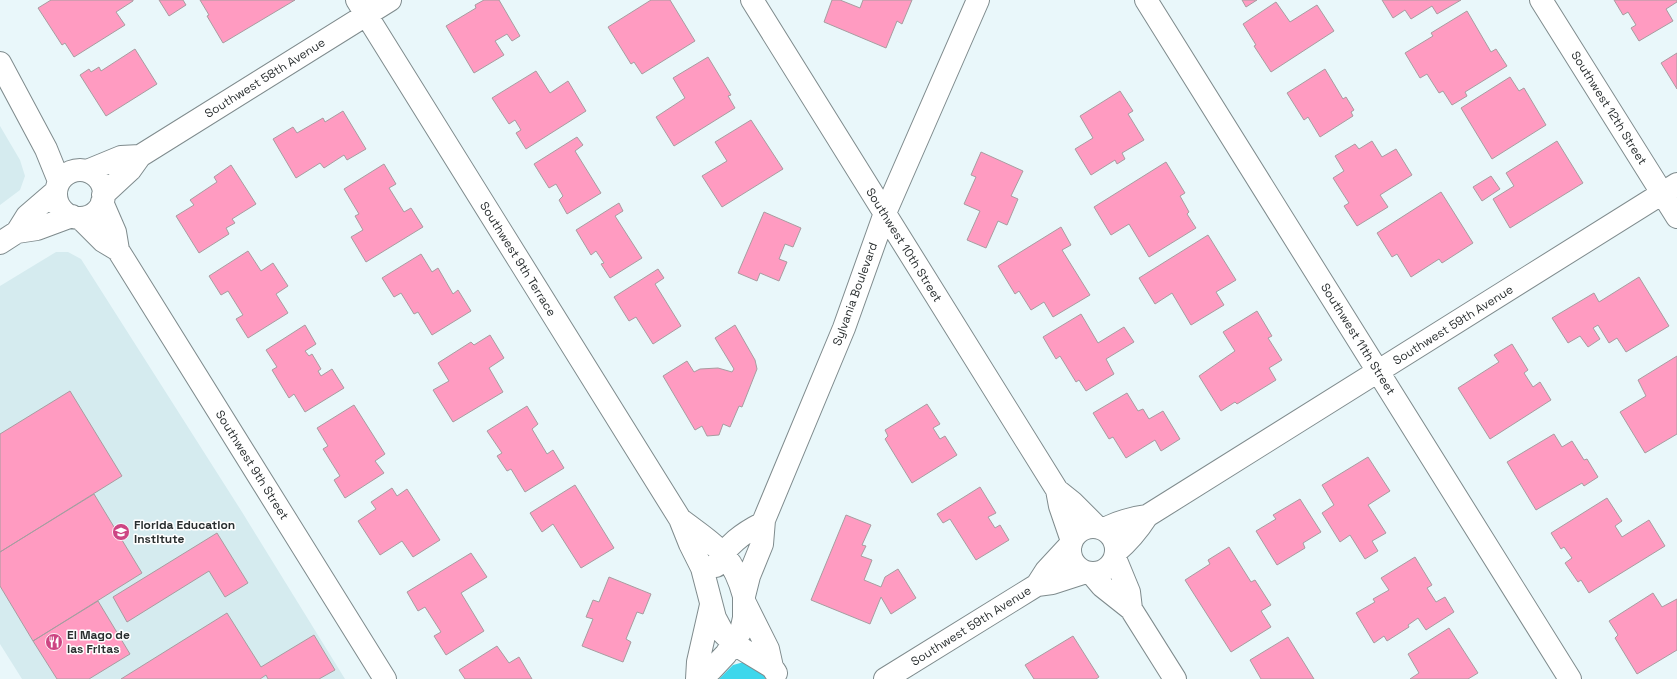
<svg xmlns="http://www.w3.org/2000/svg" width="1677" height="679" viewBox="0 0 1677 679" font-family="'Space Grotesk',sans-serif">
  <rect width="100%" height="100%" fill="#e9f7fa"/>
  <path fill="#d5ebef" d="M0,126L20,160L25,176L20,190L0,205Z
    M56,252H68L81,259L242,512L345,679H22L0,644V286Z"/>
  <path fill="#3dd7ec" d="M744,662L759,669L766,679H719L733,665Z"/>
  <path fill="#ff9bc1" stroke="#a89ca0" d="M51,0H133V1L116,12L125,25L74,57L65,43L62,45L38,8Z
    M159,0H183L186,5L169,16Z
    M200,0H295L223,43L207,16L209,15Z
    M484,0H499L520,36L512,41L507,34L495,41L504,55L474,73L446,26L476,8L475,5Z
    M651,0H670L695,41L642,74L634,62L631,64L608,27Z
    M832,0H840L860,8L863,0H912L902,24L897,21L886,48L824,22Z
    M1242,0H1257L1246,7Z
    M1382,0H1461L1437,14L1432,6L1411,19L1405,10L1393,18Z
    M1614,0H1677V2L1666,9L1673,21L1639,41L1631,28L1636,25L1628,12L1623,15Z
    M1276,2L1290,22L1317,5L1334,31L1271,72L1254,46L1256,45L1243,24Z
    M1467,11L1491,52L1496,49L1507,66L1465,92L1467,96L1452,105L1443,91L1439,93L1427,74L1420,78L1405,53L1433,36L1431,33Z
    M135,49L157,84L106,116L80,75L89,69L91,72L99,67L101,71Z
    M1677,53V89L1661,63Z
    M708,57L731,95L728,96L735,108L674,146L656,117L685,98L673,78Z
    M1325,69L1343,99L1346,97L1354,110L1351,112L1353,116L1320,137L1308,117L1304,120L1287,93Z
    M536,71L550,93L568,81L586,111L526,149L516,133L521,130L515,120L509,124L492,98Z
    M1510,77L1519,91L1524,88L1546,125L1492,159L1461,108Z
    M1120,91L1133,111L1128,114L1144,140L1122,153L1125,159L1117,164L1115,160L1091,175L1075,149L1093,138L1080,116Z
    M343,111L366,149L347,160L344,155L324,168L320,163L296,178L273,139L293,127L297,133L323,118L325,122Z
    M751,120L783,169L722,207L702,176L727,161L715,142Z
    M577,137L583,145L575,151L601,193L567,214L559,200L563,196L556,184L549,188L534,164Z
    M1372,141L1382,157L1396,149L1412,175L1380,195L1388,207L1357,226L1344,206L1349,203L1333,178L1344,171L1335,156L1355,144L1359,149Z
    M1557,141L1583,183L1510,228L1493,199L1514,186L1506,173Z
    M981,152L1023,171L1011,196L1018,199L1007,225L998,221L986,248L967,240L980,211L964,204L976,177L971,175Z
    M1166,162L1185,193L1180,196L1189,212L1187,214L1196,228L1149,257L1129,224L1111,235L1094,207Z
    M384,164L396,184L389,188L404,212L411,208L423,227L366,262L351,237L363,230L355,216L359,214L344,189Z
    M231,165L256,204L232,219L235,223L226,228L229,234L199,253L176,216L194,205L190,200L217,182L214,177Z
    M1491,176L1500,189L1482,201L1473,187Z
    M1441,192L1473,243L1442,263L1439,259L1411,277L1397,254L1392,257L1377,233Z
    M619,203L623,211L615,216L642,258L610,278L601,264L604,263L596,251L591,255L576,230Z
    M764,212L801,228L793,247L785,244L779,259L787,262L779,281L760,273L757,281L738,273Z
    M1061,227L1071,245L1062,250L1090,295L1053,317L1044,302L1031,310L1019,291L1015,294L998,266Z
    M1208,235L1236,280L1216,292L1224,305L1191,325L1172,293L1155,304L1139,278Z
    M248,251L261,271L273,263L288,286L276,294L288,313L248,338L236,319L243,315L228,291L221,295L209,276Z
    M421,254L432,272L438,268L453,294L458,290L471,311L432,335L418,312L414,314L401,293L394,297L382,278Z
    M658,269L664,278L655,284L681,326L653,344L636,317L629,321L614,297Z
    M1639,277L1669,326L1626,352L1617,338L1609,343L1598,325L1593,328L1600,339L1588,347L1580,336L1568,343L1552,318L1594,293L1599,302Z
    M1257,311L1272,336L1268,338L1282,360L1269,368L1276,380L1237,404L1235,402L1221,411L1199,376L1235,351L1223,332Z
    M1081,314L1098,343L1124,327L1134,342L1106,359L1114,374L1086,391L1079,380L1076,382L1060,356L1056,359L1043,337Z
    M305,325L316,344L305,351L309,356L312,354L321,369L318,371L321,376L332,369L344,388L305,412L294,394L289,398L272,370L277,367L266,350Z
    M735,325L755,360L757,369L742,407L739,406L730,427L723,424L719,435L707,436L702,426L695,430L663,376L687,361L694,372L700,369L718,368L732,372L734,369L715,338Z
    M490,335L504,358L489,368L503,392L453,422L433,390L449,381L438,363L471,342L474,345Z
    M1512,344L1528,370L1524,373L1533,387L1540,382L1551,400L1490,439L1458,388L1499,362L1494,355Z
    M1677,356V434L1645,453L1620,412L1646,396L1638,380Z
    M70,391L122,476L0,552V434Z
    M1127,393L1138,411L1143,409L1149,419L1163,411L1180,439L1161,451L1155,440L1126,458L1113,437L1109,439L1093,413Z
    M927,404L940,424L933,428L940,439L945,436L957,455L912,483L885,439L888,436L885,430Z
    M354,405L385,454L375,461L384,473L345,498L334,480L340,476L323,449L328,446L317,428Z
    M527,406L538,424L532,429L547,454L553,450L564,468L525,492L511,469L507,471L497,456L502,453L487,431Z
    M1554,434L1562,447L1572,441L1584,460L1587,459L1598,477L1584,486L1582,483L1536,510L1507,462Z
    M1368,457L1390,491L1368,505L1386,533L1372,541L1378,551L1365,559L1350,535L1340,542L1322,513L1334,505L1322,485Z
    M575,485L614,548L581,568L553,524L542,532L530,513Z
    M980,487L996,513L988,517L995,528L1000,525L1009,540L976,560L950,519L943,523L937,514Z
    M392,488L397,496L407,489L440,540L413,557L402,541L380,555L358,521L376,509L371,502Z
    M94,494L142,573L33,641L0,586V552Z
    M1607,498L1622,521L1615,526L1622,537L1649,520L1665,546L1589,593L1581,580L1578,582L1565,563L1572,558L1564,547L1561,549L1551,533Z
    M1300,499L1321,532L1303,543L1305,548L1277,565L1256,531L1276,519L1273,515Z
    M846,515L871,525L862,545L866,546L861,556L872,560L864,580L881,587L885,577L898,569L916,598L891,614L881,597L870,624L811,600Z
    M217,533L248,583L225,597L209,571L127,622L113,597Z
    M1229,547L1251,582L1255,580L1271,605L1261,611L1271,627L1231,652L1185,580L1210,564L1208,560Z
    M471,553L487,577L461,593L484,631L446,655L434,636L441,632L425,607L418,611L407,592Z
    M1415,557L1432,585L1427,588L1436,602L1445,597L1454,612L1426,630L1418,618L1408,625L1409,627L1387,641L1384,636L1374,643L1356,613L1375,602L1373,599L1389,590L1381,578Z
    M609,577L651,594L643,614L637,612L626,639L631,642L623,662L582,646L593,619L586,617L593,600L599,602Z
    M1653,593L1662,607L1677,599V650L1637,674L1615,638L1618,635L1609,621Z
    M98,601L130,654L89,679H57L33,641Z
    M227,613L261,667L314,635L335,670L319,679H268L266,675L260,679H121Z
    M1449,628L1478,673L1468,679H1410L1419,673L1408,654Z
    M1073,636L1099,677L1096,679H1034L1025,665Z
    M1288,637L1314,679H1261L1250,660Z
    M497,646L509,663L519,657L532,679H465L459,670Z"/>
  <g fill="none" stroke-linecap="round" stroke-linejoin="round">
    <g stroke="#7f8b8d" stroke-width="24">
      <path id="minor" d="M357,0L680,519L690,544L702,568L715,618L723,633L734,644L772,667
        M752,0L1057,490L1072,502L1097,527
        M1146,0L1570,679
        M1541,0L1677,217
        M0,63L46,149L59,181
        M56 194a24 24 0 1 1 48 0a24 24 0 1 1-48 0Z
        M87,171L121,157L140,156
        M103,195L130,170L140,156L390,0
        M102,202L115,232L118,250L385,679
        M80,218L103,241L118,250
        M17,232L27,216L56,191
        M0,243L17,232L37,229L72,216
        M1057,490L1060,506L1072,541
        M680,519C714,545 732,552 744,596
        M1070 550a23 23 0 1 1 46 0a23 23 0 1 1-46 0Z
        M1104,529C1118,522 1131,518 1147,516
        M1116,552C1129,541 1138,530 1147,516L1677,184
        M1115,558L1129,592L1131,609
        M716,566C726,545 743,533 763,523
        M1091,573L1102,586L1131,609L1175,679
        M1037,585L1046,571L1071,544
        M745,603L768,649L772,667L776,673
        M698,678L711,670L726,654L741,631L744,618V596L749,576L762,544L764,520L844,328L885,213L978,0
        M697,679L698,662L711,605
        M885,679L1037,585L1052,583L1086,572"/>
    </g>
    <use href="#minor" stroke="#fff" stroke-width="22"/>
  </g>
  <defs>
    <g id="school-disc" transform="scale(0.9)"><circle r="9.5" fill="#cd4583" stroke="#fff"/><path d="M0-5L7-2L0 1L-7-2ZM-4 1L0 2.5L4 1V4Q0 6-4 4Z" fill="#fff"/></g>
    <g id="restaurant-disc" transform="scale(0.9)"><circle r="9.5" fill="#cd4583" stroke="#fff"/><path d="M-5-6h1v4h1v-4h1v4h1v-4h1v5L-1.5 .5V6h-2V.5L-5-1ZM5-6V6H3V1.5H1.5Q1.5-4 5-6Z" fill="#fff"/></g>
  </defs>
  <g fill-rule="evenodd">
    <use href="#school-disc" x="121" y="532"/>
    <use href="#restaurant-disc" x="54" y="642"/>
  </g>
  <g text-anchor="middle" stroke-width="3" stroke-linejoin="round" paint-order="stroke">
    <g font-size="12" fill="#2a2f30" stroke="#fff">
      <text transform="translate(265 78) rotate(-32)" y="4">Southwest 58th Avenue</text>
      <text transform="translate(1609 108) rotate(58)" y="4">Southwest 12th Street</text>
      <text transform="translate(904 245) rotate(58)" y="4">Southwest 10th Street</text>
      <text transform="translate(518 259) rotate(58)" y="4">Southwest 9th Terrace</text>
      <text transform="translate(855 294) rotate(-70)" y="4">Sylvania Boulevard</text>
      <text transform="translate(1453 325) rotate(-32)" y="4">Southwest 59th Avenue</text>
      <text transform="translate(1358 339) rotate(58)" y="4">Southwest 11th Street</text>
      <text transform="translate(252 465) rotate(58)" y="4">Southwest 9th Street</text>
      <text transform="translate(971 626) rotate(-32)" y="4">Southwest 59th Avenue</text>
    </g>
    <g font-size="12" font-weight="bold" fill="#2a2f30" stroke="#fff" text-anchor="start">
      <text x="134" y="529">Florida Education<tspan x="134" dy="14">Institute</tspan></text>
      <text x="67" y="639">El Mago de<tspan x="67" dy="14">las Fritas</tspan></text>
    </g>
  </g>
</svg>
